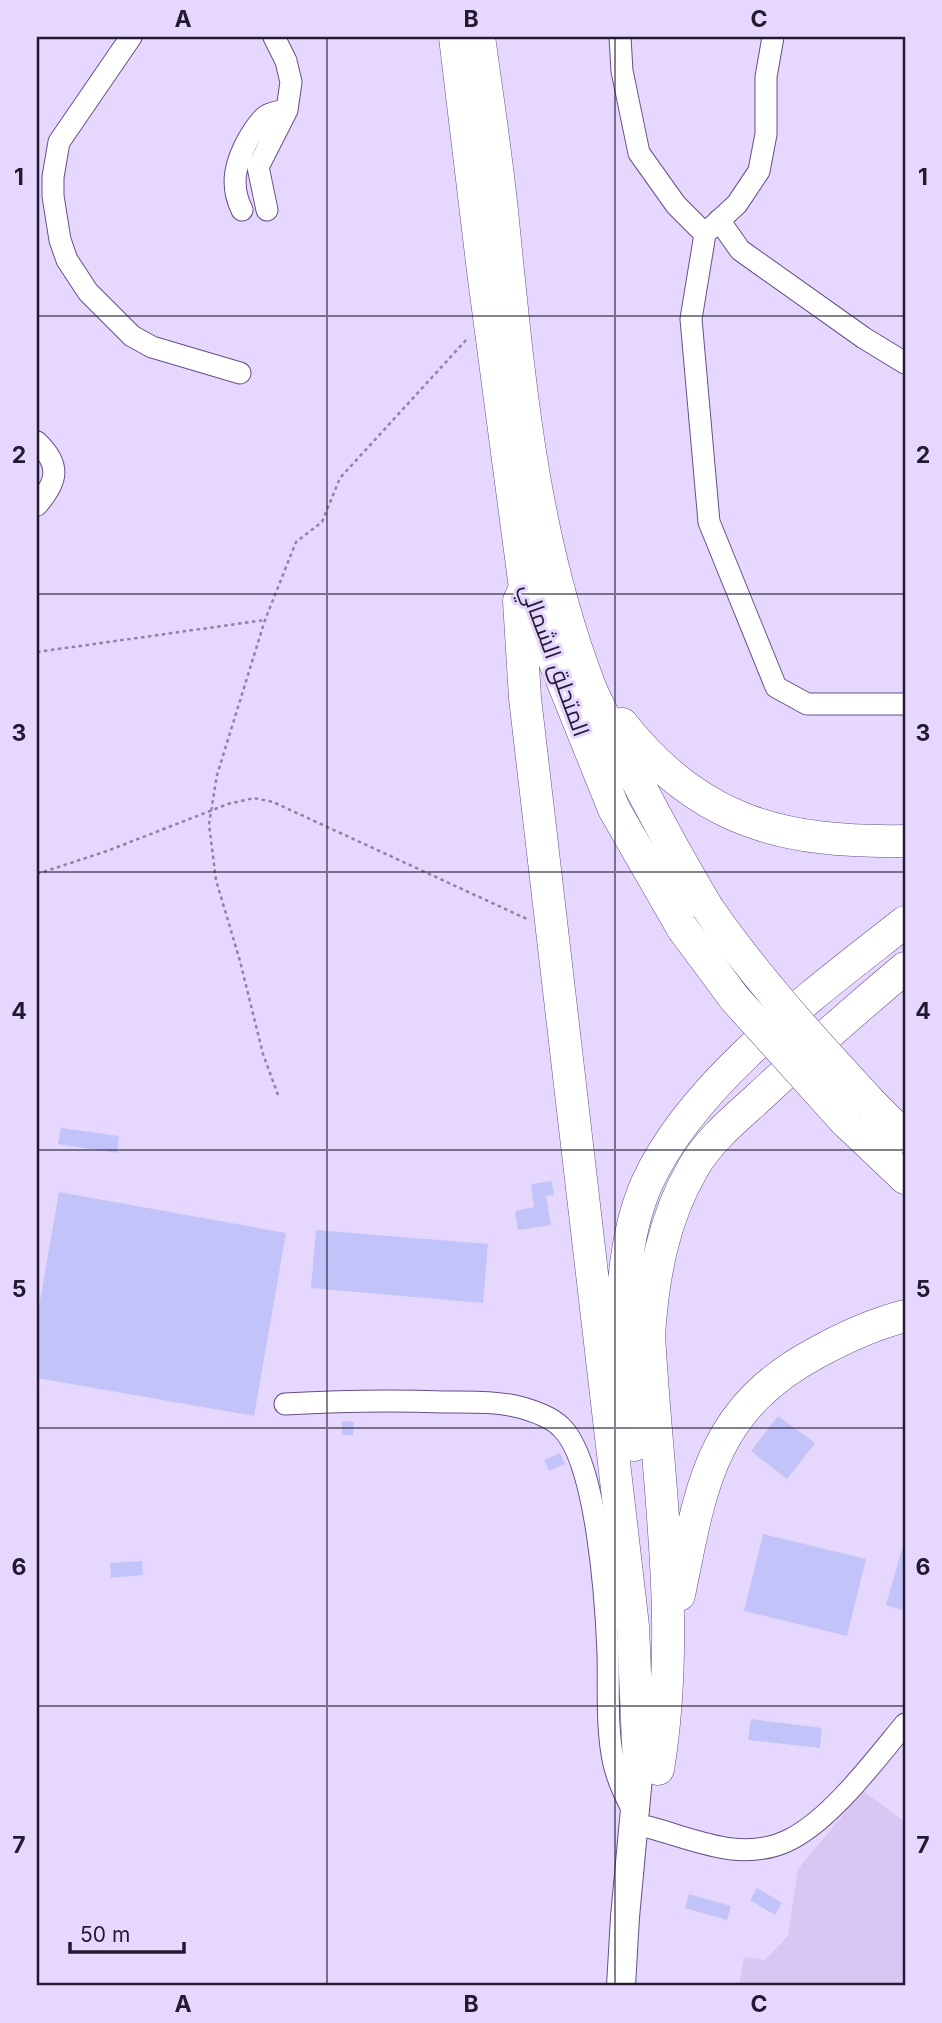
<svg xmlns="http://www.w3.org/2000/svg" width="942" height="2023" viewBox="0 0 942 2023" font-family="Inter,Cairo,sans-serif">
  <rect width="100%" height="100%" fill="#e6d7fe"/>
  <path fill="#d8c7f3" d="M863,1791L905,1822V1986H739L744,1957L765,1960L788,1936L798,1869Z"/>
  <path fill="#c2c4f9" d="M61,1128L119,1136L117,1153L58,1144Z
    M552,1181L554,1195L546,1196L551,1225L518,1230L515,1211L534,1207L531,1184Z
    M59,1192L286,1233L254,1416L37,1378V1318Z
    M316,1230L488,1244L483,1303L311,1288Z
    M778,1416L815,1443L787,1479L751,1451Z
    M342,1421L354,1422L353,1435H342Z
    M560,1453L565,1464L549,1471L544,1460Z
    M763,1534L866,1559L847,1636L744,1611Z
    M902,1549L905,1550V1611L886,1605Z
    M142,1561L143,1575L111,1578L110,1563Z
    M751,1719L822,1728L820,1748L748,1740Z
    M757,1888L782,1903L775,1915L750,1900Z
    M689,1894L731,1906L727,1920L685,1908Z"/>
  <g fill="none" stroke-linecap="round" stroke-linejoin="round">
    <g stroke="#674f87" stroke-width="23">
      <path id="minor" d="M131,37L59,142L53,177V196L60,240L67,260L88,292L132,336L152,347L240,373
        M620,37L622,71L639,153L676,205L705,234L691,319L709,522L776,687L807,704H905
        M242,210C229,184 236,161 249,138C254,130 259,121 266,116C272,112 280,111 287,110
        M267,210L258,167L287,110L291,82L286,61L274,37
        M719,220L740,250L864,338L905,363
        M709,230L737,204L759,171L766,134V77L773,37
        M37,442C61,465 58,481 37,505
        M285,1404C338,1401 390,1400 444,1402C470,1402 498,1401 523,1408C536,1412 551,1417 561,1427C597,1461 606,1602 608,1653C609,1689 606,1729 614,1764C618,1781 626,1797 634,1813
        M648,1827C675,1834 705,1846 732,1849C752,1851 774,1848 791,1839C832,1818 875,1760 905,1724"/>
    </g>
    <g stroke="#674f87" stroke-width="30">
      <path id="major" d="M621,1986L625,1917L639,1766"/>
    </g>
    <g stroke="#674f87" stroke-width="33">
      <path id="highway" d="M455,37L483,271L525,588L614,809L683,929
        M479,37C488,101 498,166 504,231C520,388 533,538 590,687C601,713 615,738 628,763C653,812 679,860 707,907
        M525,588L519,601L525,698L633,1626L639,1766
        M622,724C700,823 785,843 905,841
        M872,1104L905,1137
        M845,1121L905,1178
        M634,1445C630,1408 622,1370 622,1334C622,1286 627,1228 647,1183C693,1081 818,991 905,922
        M679,1595C701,1487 710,1410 816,1353C845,1337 874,1324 905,1316
        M658,1769C682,1624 657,1480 649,1335C653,1276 663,1220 693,1168C709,1140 735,1119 758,1098C806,1053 855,1010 905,968"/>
    </g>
    <path stroke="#8f82a3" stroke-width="2.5" stroke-dasharray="3.5 3.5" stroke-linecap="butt" d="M37,652L265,620
      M37,874L107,851L228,804L254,798L273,802L527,919
      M278,1095L263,1054L240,961L216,880L209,824L217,775L265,620L296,542L322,522L340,478L467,339"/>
    <use href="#minor" stroke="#fff" stroke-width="21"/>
    <use href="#major" stroke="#fff" stroke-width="28"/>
    <use href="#highway" stroke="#fff" stroke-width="32"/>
    <g stroke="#674f87" stroke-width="33" stroke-linecap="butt">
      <path id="highway-bridge" d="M707,907C756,978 813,1040 872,1104
        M683,929L735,999L845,1121"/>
    </g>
    <use href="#highway-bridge" stroke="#fff" stroke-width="32"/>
  </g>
  <path fill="none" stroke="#231931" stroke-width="2" stroke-opacity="0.55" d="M327,37V1986M615,37V1986M37,316H905M37,594H905M37,872H905M37,1150H905M37,1428H905M37,1706H905"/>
  <g text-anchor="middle" stroke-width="6" stroke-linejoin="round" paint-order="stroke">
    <g font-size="23" fill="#231931" stroke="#e6d7fe">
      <text transform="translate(555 660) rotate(70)" y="8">المتحلق الشمالي</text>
    </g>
  </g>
  <rect width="942" height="2023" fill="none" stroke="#e6d7fe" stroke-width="77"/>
  <path d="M70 1942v10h114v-10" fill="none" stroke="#231931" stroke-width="3.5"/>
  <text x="80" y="1942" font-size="21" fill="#231931" stroke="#e6d7fe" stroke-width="5" paint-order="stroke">50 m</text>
  <rect x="38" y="38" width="866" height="1946" fill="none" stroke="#231931" stroke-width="2.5"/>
  <g font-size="23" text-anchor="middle" font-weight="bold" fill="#231931">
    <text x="183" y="27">A</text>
    <text x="471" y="27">B</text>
    <text x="759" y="27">C</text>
    <text x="19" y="185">1</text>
    <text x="923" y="185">1</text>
    <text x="19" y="463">2</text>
    <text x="923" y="463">2</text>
    <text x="19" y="741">3</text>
    <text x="923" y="741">3</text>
    <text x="19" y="1019">4</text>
    <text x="923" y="1019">4</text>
    <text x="19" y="1297">5</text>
    <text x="923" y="1297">5</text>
    <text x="19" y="1575">6</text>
    <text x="923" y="1575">6</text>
    <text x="19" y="1853">7</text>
    <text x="923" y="1853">7</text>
    <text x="183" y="2012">A</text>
    <text x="471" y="2012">B</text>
    <text x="759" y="2012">C</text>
  </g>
</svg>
